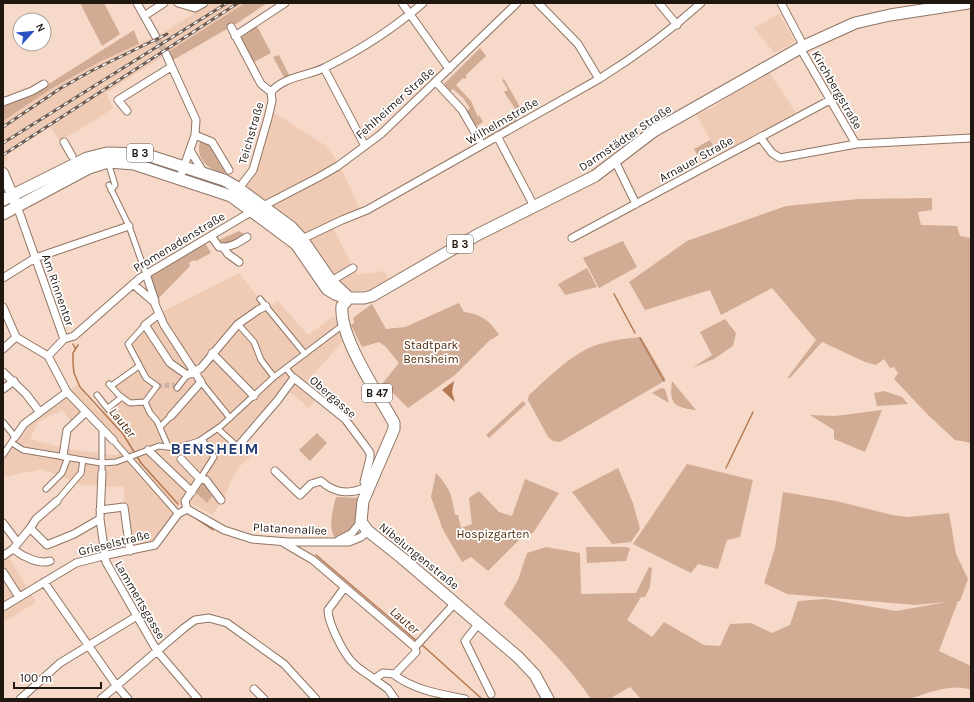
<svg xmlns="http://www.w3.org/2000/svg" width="974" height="702" viewBox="0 0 974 702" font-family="Karla,sans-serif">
  <rect width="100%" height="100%" fill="#f6d9c8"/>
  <path fill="#efcbb5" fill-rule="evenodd" d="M215,3H245L106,93L113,108L95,120L60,141L50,127L6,155L8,159L3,163V121L51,89L99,62L163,33L201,9Z
    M779,14L795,42L774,53L754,28Z
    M769,72L796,113L719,155L696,114L712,108L735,92Z
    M272,111L326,146L338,162L361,211L331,224L357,275L384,271L390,282L369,290L353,291L343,289L242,187L254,171Z
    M239,273L266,308L278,301L308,335L334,316L345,339L304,385L317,397L309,408L285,388L240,444L250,457L240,466L231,481L223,501L212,515L187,501L177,507V515L159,541L132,552L124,505V487L83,485L42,469L4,477L3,479V454L34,410L77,385L101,414L118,402L111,389L138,365L127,345L164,311ZM62,410L72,423L84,414L102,435L122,453L115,455L88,452L64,448L30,439L38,422Z
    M3,548L36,602L3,623Z"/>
  <path fill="#d1ab93" d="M80,3H104L120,34L102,46Z
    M245,3H267L239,22L173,60L168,52Z
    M257,26L271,53L254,62L241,39L242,35Z
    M134,30L139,44L99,62L51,89L3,121V106L33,94Z
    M480,48L486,56L465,76L467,77L465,79L463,78L456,85L471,101L478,117L479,115L483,122L477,126L474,125L467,111L470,108L463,98L453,89L450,91L444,84Z
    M279,55L290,77L285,79L273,57Z
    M504,79L525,116L516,110L504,92L508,90L502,80Z
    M513,116L518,121L492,137L488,138L484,134L486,128L507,117Z
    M710,140L717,152L701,161L694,149Z
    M200,141L211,146L225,172L224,175C208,168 195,160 200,141Z
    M932,198V210L918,212L921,225L957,226L960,236L971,238V443L955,440L928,415L894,379L898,373L894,367L890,368L884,359L876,365L865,362L822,342L789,379L788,377L816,340L772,288L721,315L710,290L645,310L629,282L687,241L786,206L859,199Z
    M239,231L244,234L236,241L220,245L217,241Z
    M623,241L637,267L599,288L583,258Z
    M205,243L211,253L196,261L194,260L189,263L190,266L158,299L150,276Z
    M587,268L597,287L565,295L558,284Z
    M459,303L464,312C481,314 490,321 499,335L490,340L455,375L408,408L392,392L382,384L399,363L385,346L379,342L362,347L351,325L354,323V320L353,318L372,304L386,329L405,327Z
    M725,319L736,333L733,346L714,359L692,368L712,355L700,332Z
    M641,337L666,380L560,442L553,441L548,437L528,400L529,395C547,379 565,360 587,349C603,341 623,339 641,337Z
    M672,381L696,410C674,407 669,404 672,381Z
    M661,388L665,389L669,403L652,393Z
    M884,391L902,397L908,404L877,406L874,393Z
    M523,401L526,404L489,438L486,435Z
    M882,410L865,452L834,439V430L810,415L835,416Z
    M317,433L327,443L310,461L299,450Z
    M687,464L753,480L740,537L727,540L718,569L698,564L691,573L633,544Z
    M618,468L633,503L640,529L631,542L612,544L572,492Z
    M436,473C450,488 452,495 455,515H458L461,528L472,524L469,498L479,491L499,512L512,516L525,479L559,493L533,533L523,536L488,571L471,557L462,562L443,530L431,497Z
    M204,481L212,489L210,494L213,495L207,503L196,493Z
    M783,492L836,501L892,515L908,517L949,513L956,554L968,579L960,601H958L939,651L971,666V690C951,683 929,693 909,699H641L630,687L609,699H591C567,663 535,634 504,604L518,580L527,553L546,547L580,553L581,594L636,593L649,567L652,568L650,587L645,597H641L627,620L652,637L664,622L704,645L720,646L730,624L751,623L772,633L790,625L798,601L826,599L896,611L947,602L915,605L787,594L764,583L775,548Z
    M336,497L360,498L355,529L336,539C327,529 333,509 336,497Z
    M625,547L630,548L626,561L587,563L586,547Z"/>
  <path fill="#b47952" d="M454,381L452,392L455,402L442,390Z"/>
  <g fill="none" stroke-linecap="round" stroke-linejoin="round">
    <path stroke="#b47952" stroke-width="1.5" d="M614,294L635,333
      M640,338L664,381
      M73,344L75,348
      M78,345L73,353V363L74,373L80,387L123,434L141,463L178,504
      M726,468L753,412
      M191,515L213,530
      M316,555L418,642
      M421,644L482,699"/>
    <path stroke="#cbb2a3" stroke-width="5" stroke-dasharray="5 2.5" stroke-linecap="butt" d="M157,386L173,385L177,388"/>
    <path stroke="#cbb2a3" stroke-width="7" stroke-dasharray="7 3.5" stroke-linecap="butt" d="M156,37L166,54"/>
    <g stroke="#8f7565" stroke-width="7">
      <path id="pedestrian" d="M108,162L115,185L111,190
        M109,185L129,226L146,274
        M260,299L305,354
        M238,324L254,342L261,360L274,377
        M145,325L128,344L146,378L157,386L145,402L150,413L157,421L168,446
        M286,368L294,378
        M201,382L230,418
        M109,384L119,395L130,403L145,402
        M111,386L139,366
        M177,388L187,375
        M97,395L108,409
        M108,408L122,397
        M3,422L15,437L3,455
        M160,427L171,416
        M218,429L238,447L240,444
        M113,440L178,514
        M12,443L23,450L101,463L116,462L159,446L176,448L199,441L221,426L274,377L343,325
        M102,473V430
        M200,479L214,457L202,439
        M46,489L62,473L68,457
        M57,501L81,473L83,460"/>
    </g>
    <g stroke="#8f7565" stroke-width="9">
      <path id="minor" d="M137,3L156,37
        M178,3L195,8L204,3
        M402,3L449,69
        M538,3L578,44L599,79
        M659,3L677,25
        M781,3L801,41L803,53L856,144
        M144,16L164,3
        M231,27L261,84L271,92
        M235,36L285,3
        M166,54L196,120L195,135L180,178
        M324,68L365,146
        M436,82L462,110L482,145
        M271,92C284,76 309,76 326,67C362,49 393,29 423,3
        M3,102L32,91L44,84
        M127,111L118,100L171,67
        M195,135L212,142L229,170
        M497,136L534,206
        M760,137L772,153L780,158L856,144L971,138
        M64,142L72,156
        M190,150L203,172
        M615,161L636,204
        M243,183L253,170L268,118L272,101L271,92
        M17,206L64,339
        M211,236L219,247C230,248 238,243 247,237
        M572,238L830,100
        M302,239L342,220L367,210L599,79C636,56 669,32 701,3
        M223,247L228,254L239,262
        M146,274L155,301L154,302L164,325L201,382L171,416
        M3,278L35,258L129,226
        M331,281L353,268
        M133,284L154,302
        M3,307L16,337L48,356
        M159,314L145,325L170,363L187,375L201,368L238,324L258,310L266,306
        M64,339L74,336L140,278L244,216L319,177L338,166L381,134L517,3
        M64,339L48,356L67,392L113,440
        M3,349L16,337
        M212,353L254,396
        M3,372L26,394L39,411
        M3,389L14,381
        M15,437L24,424L67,392
        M240,444L277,401L294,378L345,419L366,447L370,453V458L364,482L369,489
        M148,450L192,492
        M63,456L67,430L85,413
        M181,459L200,479L206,480L221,500
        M275,471L300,495L311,484L321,481C334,493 350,495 366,487
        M102,473L100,519L106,562L157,651L198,699
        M187,509L224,530L252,539L288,542H349L361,537L368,531
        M187,509L185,501L200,479
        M100,510L124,507L130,551
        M3,523L18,543
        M31,527L32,530L47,545L74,534L100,519
        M339,540L351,534L361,522
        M284,543L313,560L415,647
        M13,549C22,556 39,565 50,561
        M3,556L13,549L31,527L36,519L57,501
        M3,572L19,597
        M44,582L116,685L128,699
        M345,587L328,610C328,623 344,655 354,664C360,670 368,674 374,679
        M3,607L76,563L107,555L155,545L178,514L187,509
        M479,623L465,641L491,694
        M393,674C414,690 439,694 465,699
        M254,689L264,699
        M20,699L60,663L137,616
        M101,699L184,628L195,620L209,618L227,623L284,664L316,699
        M395,699L388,689L374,679L383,673L395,674L416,652L415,647L455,603"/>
    </g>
    <g stroke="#8f7565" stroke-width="12">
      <path id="secondary" d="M3,173L17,206"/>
    </g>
    <g stroke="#8f7565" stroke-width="13">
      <path id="primary" d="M3,200L87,158L107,153L144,154L224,180L238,188L291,227L302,239L331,281L347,296
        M3,214L89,168L108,162L134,164L231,196L296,244L327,289L335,294L345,298H364L372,296L477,235L595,176L654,131L802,47L855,23L890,15L968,3
        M349,298L342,306C339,337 378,394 394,423V429L363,501L361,522L368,531L402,558L518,657L535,675L548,699"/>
    </g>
    <use href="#pedestrian" stroke="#fff" stroke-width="5"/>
    <use href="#minor" stroke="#fff" stroke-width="7"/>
    <use href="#secondary" stroke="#fff" stroke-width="10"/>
    <use href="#primary" stroke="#fff" stroke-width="11"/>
    <g stroke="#6c5c52" stroke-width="3">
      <path id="rail" d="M3,127L61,88L91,71L167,34
        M3,143L227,3
        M3,155L238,3"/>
    </g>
    <use href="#rail" stroke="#fff" stroke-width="1.5" stroke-dasharray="4.5" stroke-linecap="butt"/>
  </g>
  <g text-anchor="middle" stroke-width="3.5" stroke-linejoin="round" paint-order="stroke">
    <g fill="#fff" stroke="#645d58" stroke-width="1">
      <rect x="127" y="144" width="26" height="18" rx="3"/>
      <rect x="447" y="235" width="26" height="18" rx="3"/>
      <rect x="362" y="384" width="30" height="18" rx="3"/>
    </g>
    <g font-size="11" font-weight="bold" fill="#211711">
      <text x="140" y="157">B 3</text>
      <text x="460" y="248">B 3</text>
      <text x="377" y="397">B 47</text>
    </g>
    <g font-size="12" fill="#211711" stroke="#fff">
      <text transform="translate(837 90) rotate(60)" y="4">Kirchbergstraße</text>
      <text transform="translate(395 103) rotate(-42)" y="4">Fehlheimer Straße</text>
      <text transform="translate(502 121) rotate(-30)" y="4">Wilhelmstraße</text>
      <text transform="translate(251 133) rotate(-74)" y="4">Teichstraße</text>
      <text transform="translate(625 138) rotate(-34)" y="4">Darmstädter Straße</text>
      <text transform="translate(696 159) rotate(-29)" y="4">Arnauer Straße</text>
      <text transform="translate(179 242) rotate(-31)" y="4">Promenadenstraße</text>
      <text transform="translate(58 290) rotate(71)" y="4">Am Rinnentor</text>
      <text transform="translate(333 397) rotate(41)" y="4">Obergasse</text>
      <text transform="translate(290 529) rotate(3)" y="4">Platanenallee</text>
      <text transform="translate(114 543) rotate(-14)" y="4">Grieselstraße</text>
      <text transform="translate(419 556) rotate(39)" y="4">Nibelungenstraße</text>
      <text transform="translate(140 600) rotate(60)" y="4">Lammertsgasse</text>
    </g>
    <g font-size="12" fill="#502809" stroke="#fff">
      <text x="431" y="349">Stadtpark<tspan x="431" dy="14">Bensheim</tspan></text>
      <text x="493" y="538">Hospizgarten</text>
    </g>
    <g font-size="13" font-style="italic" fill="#502808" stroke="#fff">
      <text transform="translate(123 422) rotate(51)" y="5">Lauter</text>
      <text transform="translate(405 620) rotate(41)" y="5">Lauter</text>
    </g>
    <g font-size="16" font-weight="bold" letter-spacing="1" fill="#223b72" stroke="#fff">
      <text x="215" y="454">BENSHEIM</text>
    </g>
  </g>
  <rect width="974" height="702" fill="none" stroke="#211711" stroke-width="8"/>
  <g transform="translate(32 32) rotate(63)"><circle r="19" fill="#ffffff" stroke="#a6a2a0"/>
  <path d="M0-3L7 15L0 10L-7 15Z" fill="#2653c1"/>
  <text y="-6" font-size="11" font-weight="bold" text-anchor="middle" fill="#211711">N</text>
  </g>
  <path d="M14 682v6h87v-6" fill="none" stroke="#211711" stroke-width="2"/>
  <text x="20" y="682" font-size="12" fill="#211711" stroke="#ffffff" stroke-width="3" paint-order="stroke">100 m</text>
</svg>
